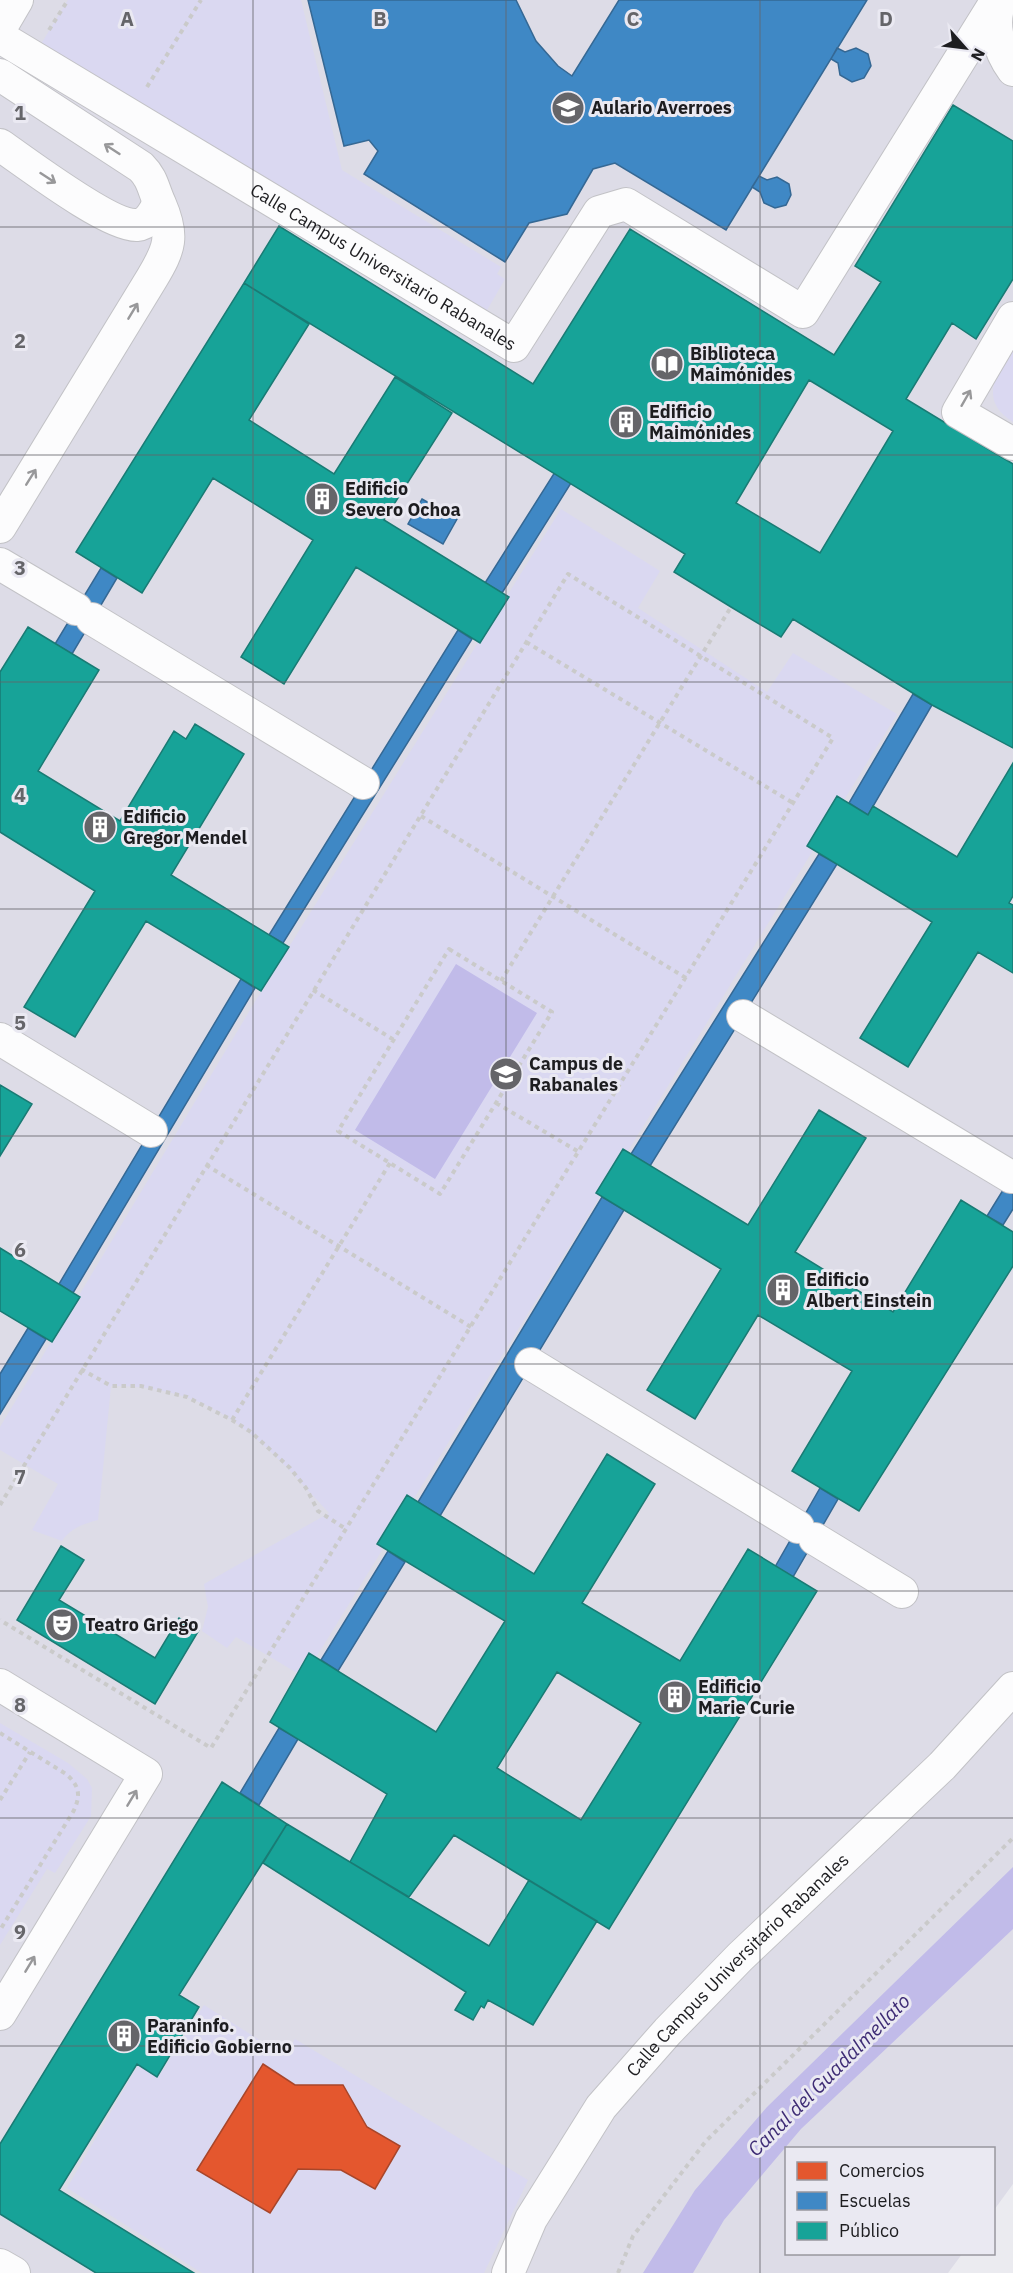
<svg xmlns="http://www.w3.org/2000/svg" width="1013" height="2273" viewBox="0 0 1013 2273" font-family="'IBM Plex Sans',sans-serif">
  <rect width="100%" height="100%" fill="#ebebf0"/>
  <path fill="#dddce7" d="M0,0H1013V2184L994,2210V2148H786V2254H962L948,2273H0Z"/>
  <path fill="#dad8f1" d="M68,0H301L342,170L501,267L497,274L505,279L486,312L41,44Z
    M1013,347V422C978,400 996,375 1013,347Z
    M561,509L660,571L638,608L767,692L793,653L897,714L304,1677L236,1637L227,1648L202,1631L208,1607L204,1584L329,1513C263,1441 217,1385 111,1386L98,1520C83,1524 71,1528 62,1541L32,1530L58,1484L0,1450V1427L256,1000Z
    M0,1723L68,1763L87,1779L92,1788L91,1816L55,1873L47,1869L0,1945Z
    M204,2005L285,2056L295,2039L528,2180L484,2273H202L67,2188L138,2065L159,2076Z"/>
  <path fill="#c1bbe9" d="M456,964L537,1013L435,1179L355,1130Z
    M1013,1867V1929L801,2129L724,2220L693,2273H643L695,2190L767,2107Z"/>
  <path fill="#e4572e" stroke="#a8462a" stroke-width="1.5" d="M263,2064L295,2085H343L367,2127L400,2146L375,2189L341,2170L298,2169L270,2213L197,2170Z"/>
  <path fill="#3f88c5" stroke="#356894" stroke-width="1.5" d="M308,0H516L536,41L558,66L572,76L619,0H867L726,230L615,163L593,169L567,214L529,223L505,262L364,174L378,151L369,140L344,146Z
    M837,48L845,52L856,48L868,54L871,66L864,78L852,82L840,75L838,63L831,59Z
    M759,176L767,180L777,177L789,184L791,195L786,205L775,208L764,203L760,192L752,187Z
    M555,472L571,483L502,593L485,583Z
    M422,499L457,519L443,544L408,524Z
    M101,568L117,578L72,654L55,644Z
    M458,630L472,639L283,943L269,935Z
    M913,694L932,705L868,815L849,803Z
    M819,854L837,864L650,1166L631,1154Z
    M241,979L255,988L73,1293L59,1284Z
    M1013,1174V1209L1003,1225L987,1216Z
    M602,1197L624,1210L440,1516L418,1502Z
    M28,1328L46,1339L0,1414V1374Z
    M820,1488L838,1499L793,1577L775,1567Z
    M388,1551L405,1562L338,1671L321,1660Z
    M279,1728L298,1739L259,1805L240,1793Z"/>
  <path fill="#17a398" stroke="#197b74" stroke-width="1.5" fill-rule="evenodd" d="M953,105L1013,141V279L976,339L952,323L906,399L1013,464V748L932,705L793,619L781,637L731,607L674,572L685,554L244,283L279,226L533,384L630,229L834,355L881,282L855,266ZM809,380L893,431L820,553L736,503Z
    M244,283L309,324L249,420L334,474L395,377L452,413L384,520L509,597L480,643L356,567L284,684L241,657L313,540L213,478L142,593L76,552Z
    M28,627L99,670L38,771L120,821L174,731L186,739L195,724L244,754L171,875L289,947L261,991L146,921L75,1037L24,1007L95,891L0,832V672Z
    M1013,763V896L1009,903L1013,905V973L978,952L908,1067L860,1038L932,922L807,846L837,796L868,815L873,806L957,857Z
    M0,1085L32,1104L0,1156Z
    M819,1110L866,1138L795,1252L893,1312L961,1200L1013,1232V1266L859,1511L792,1471L852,1371L758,1315L695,1419L647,1390L721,1269L596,1193L623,1149L748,1225Z
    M0,1248L80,1297L52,1342L0,1311Z
    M607,1454L655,1484L582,1603L680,1661L748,1549L817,1591L609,1929L454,1835L409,1897L350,1862L387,1794L270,1722L309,1653L436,1732L505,1621L377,1544L407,1495L534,1574ZM557,1672L641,1723L581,1820L497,1768Z
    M61,1546L84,1560L59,1600L155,1658L179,1618L199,1630L155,1704L17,1620Z
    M222,1782L287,1824L179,1995L199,2007L157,2077L137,2064L59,2190L194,2273H96L0,2214V2144Z
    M287,1824L489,1946L529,1880L597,1921L533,2025L488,2000L484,2008L481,2006L473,2020L455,2010L466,1992L263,1863Z"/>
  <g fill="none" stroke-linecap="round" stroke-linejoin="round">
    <g stroke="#c2c2c6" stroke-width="34">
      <g id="street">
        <path d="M1001,0C990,23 999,51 1013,70"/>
        <path d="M0,29L17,0"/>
        <path id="s1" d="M0,37L514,346L599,212L626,204L803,312L997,0"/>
        <path d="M0,75L141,167C153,179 153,189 160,204C174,236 170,248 152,278L0,527"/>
        <path d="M0,145C25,162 110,227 137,225C149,224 154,212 159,203"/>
        <path d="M1013,318L958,412L1013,444"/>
        <path d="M0,564L76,609"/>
        <path d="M92,619L363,783"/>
        <path d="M743,1016L1011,1177"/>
        <path d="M0,1039L151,1131"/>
        <path d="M531,1364L798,1527"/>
        <path d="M815,1539L902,1592"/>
        <path d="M0,1685L146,1774L0,2014"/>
        <path d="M0,2265L14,2273"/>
        <path id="s2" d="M508,2273L531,2219L601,2107L668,2031L740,1957L942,1766L1013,1688"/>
      </g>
    </g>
    <path stroke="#cacaca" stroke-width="4" stroke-dasharray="4.5 4.5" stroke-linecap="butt" d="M49,30L68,0
      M147,87L201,0
      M526,642L793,803
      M421,816L686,978
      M449,949L552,1012L440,1194L338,1131Z
      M501,981L731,607
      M313,990L394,1040
      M496,1103L579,1152
      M206,1165L471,1327
      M81,1369L111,1386H141L187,1397L232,1420L251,1432L290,1468L306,1488L318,1511L346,1529
      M232,1420L390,1163
      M0,1505L568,574L833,738L211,1748L0,1620
      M0,1733L66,1774C80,1786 81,1796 73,1812L0,1930
      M0,1800L30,1752
      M618,2273L633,2236L706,2141L1013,1838"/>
    <use href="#street" stroke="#fcfcfd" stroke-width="32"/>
  </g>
  <defs><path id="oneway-shaft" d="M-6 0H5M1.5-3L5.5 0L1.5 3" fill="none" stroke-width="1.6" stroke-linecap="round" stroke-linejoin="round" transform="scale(1.5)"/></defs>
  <g stroke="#98989a">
    <use href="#oneway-shaft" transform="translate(112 149) rotate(-147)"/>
    <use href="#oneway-shaft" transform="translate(48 178) rotate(33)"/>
    <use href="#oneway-shaft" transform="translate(133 311) rotate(-59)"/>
    <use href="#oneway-shaft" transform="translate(966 398) rotate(-60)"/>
    <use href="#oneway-shaft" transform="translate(31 477) rotate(-58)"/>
    <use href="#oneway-shaft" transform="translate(132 1798) rotate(-59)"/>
    <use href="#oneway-shaft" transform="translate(30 1964) rotate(-59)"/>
  </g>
  <path fill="none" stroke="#656569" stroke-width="1.5" stroke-opacity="0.55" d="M253,0V2273M506,0V2273M760,0V2273M0,227H1013M0,455H1013M0,682H1013M0,909H1013M0,1136H1013M0,1364H1013M0,1591H1013M0,1818H1013M0,2046H1013"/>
  <defs>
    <g id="university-disc" transform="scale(1.725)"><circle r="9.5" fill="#656569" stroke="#eae9f2"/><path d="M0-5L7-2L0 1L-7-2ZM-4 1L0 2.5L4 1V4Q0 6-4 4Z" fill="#fff"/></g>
    <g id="library-disc" transform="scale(1.725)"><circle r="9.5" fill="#656569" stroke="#eae9f2"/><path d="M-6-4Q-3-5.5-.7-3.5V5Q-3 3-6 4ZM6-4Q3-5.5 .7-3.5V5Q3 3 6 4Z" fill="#fff"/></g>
    <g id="building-disc" transform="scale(1.725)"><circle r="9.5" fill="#656569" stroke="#eae9f2"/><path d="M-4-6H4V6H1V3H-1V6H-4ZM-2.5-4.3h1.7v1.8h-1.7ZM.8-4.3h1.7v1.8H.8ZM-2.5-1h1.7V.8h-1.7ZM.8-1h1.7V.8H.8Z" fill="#fff"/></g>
    <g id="theatre-disc" transform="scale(1.725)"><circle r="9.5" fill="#656569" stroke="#eae9f2"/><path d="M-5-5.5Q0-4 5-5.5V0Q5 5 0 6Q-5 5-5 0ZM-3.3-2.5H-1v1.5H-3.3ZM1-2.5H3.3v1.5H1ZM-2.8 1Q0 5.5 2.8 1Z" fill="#fff"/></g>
  </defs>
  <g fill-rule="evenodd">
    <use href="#university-disc" x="568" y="108"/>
    <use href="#library-disc" x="667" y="364"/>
    <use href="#building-disc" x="626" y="422"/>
    <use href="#building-disc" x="322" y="499"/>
    <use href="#building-disc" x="100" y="827"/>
    <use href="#university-disc" x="506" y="1074"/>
    <use href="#building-disc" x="783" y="1290"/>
    <use href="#theatre-disc" x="62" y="1625"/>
    <use href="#building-disc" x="675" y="1697"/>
    <use href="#building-disc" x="124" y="2036"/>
  </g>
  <g text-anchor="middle" stroke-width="6" stroke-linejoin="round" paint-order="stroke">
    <g font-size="18" font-weight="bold" fill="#1d1d20" stroke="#eae9f2" text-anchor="start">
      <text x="591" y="114">Aulario Averroes</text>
      <text x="690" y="360">Biblioteca<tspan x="690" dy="21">Maimónides</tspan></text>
      <text x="649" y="418">Edificio<tspan x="649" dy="21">Maimónides</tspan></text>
      <text x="345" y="495">Edificio<tspan x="345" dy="21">Severo Ochoa</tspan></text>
      <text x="123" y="823">Edificio<tspan x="123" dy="21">Gregor Mendel</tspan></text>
      <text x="529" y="1070">Campus de<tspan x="529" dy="21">Rabanales</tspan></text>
      <text x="806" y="1286">Edificio<tspan x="806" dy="21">Albert Einstein</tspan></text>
      <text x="85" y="1631">Teatro Griego</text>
      <text x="698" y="1693">Edificio<tspan x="698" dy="21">Marie Curie</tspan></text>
      <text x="147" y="2032">Paraninfo.<tspan x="147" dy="21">Edificio Gobierno</tspan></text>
    </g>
    <g font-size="18" fill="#1d1d20" stroke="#eae9f2">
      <text dy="6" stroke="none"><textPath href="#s1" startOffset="447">Calle Campus Universitario Rabanales</textPath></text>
      <text dy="6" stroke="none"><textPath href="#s2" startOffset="388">Calle Campus Universitario Rabanales</textPath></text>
    </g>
    <g font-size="20" font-style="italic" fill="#3e2c75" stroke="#eae9f2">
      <text transform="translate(829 2075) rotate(-45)" y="7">Canal del Guadalmellato</text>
    </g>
  </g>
  <g font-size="20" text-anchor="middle" font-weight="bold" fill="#656569" stroke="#eae9f2" stroke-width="6" stroke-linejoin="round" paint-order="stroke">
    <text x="127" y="26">A</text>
    <text x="380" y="26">B</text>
    <text x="633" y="26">C</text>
    <text x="886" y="26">D</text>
    <text x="20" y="120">1</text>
    <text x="20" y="348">2</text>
    <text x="20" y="575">3</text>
    <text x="20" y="802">4</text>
    <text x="20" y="1030">5</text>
    <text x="20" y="1257">6</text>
    <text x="20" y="1484">7</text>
    <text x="20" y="1712">8</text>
    <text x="20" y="1939">9</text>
  </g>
  <rect x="785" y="2147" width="210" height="108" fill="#eae9f2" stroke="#98979e" stroke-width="1.5"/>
  <rect x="797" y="2162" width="30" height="18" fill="#e4572e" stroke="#98979e" stroke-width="1.5"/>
  <text x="839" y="2177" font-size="18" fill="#1d1d20">Comercios</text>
  <rect x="797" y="2192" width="30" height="18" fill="#3f88c5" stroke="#98979e" stroke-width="1.5"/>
  <text x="839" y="2207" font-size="18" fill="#1d1d20">Escuelas</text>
  <rect x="797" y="2222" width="30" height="18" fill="#17a398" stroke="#98979e" stroke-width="1.5"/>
  <text x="839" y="2237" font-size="18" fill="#1d1d20">Público</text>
  <g transform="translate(965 48) rotate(118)" stroke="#eae9f2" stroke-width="4.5" paint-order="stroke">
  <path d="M0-4.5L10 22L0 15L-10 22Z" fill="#1d1d20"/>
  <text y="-9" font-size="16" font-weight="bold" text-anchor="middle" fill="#1d1d20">N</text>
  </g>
</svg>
